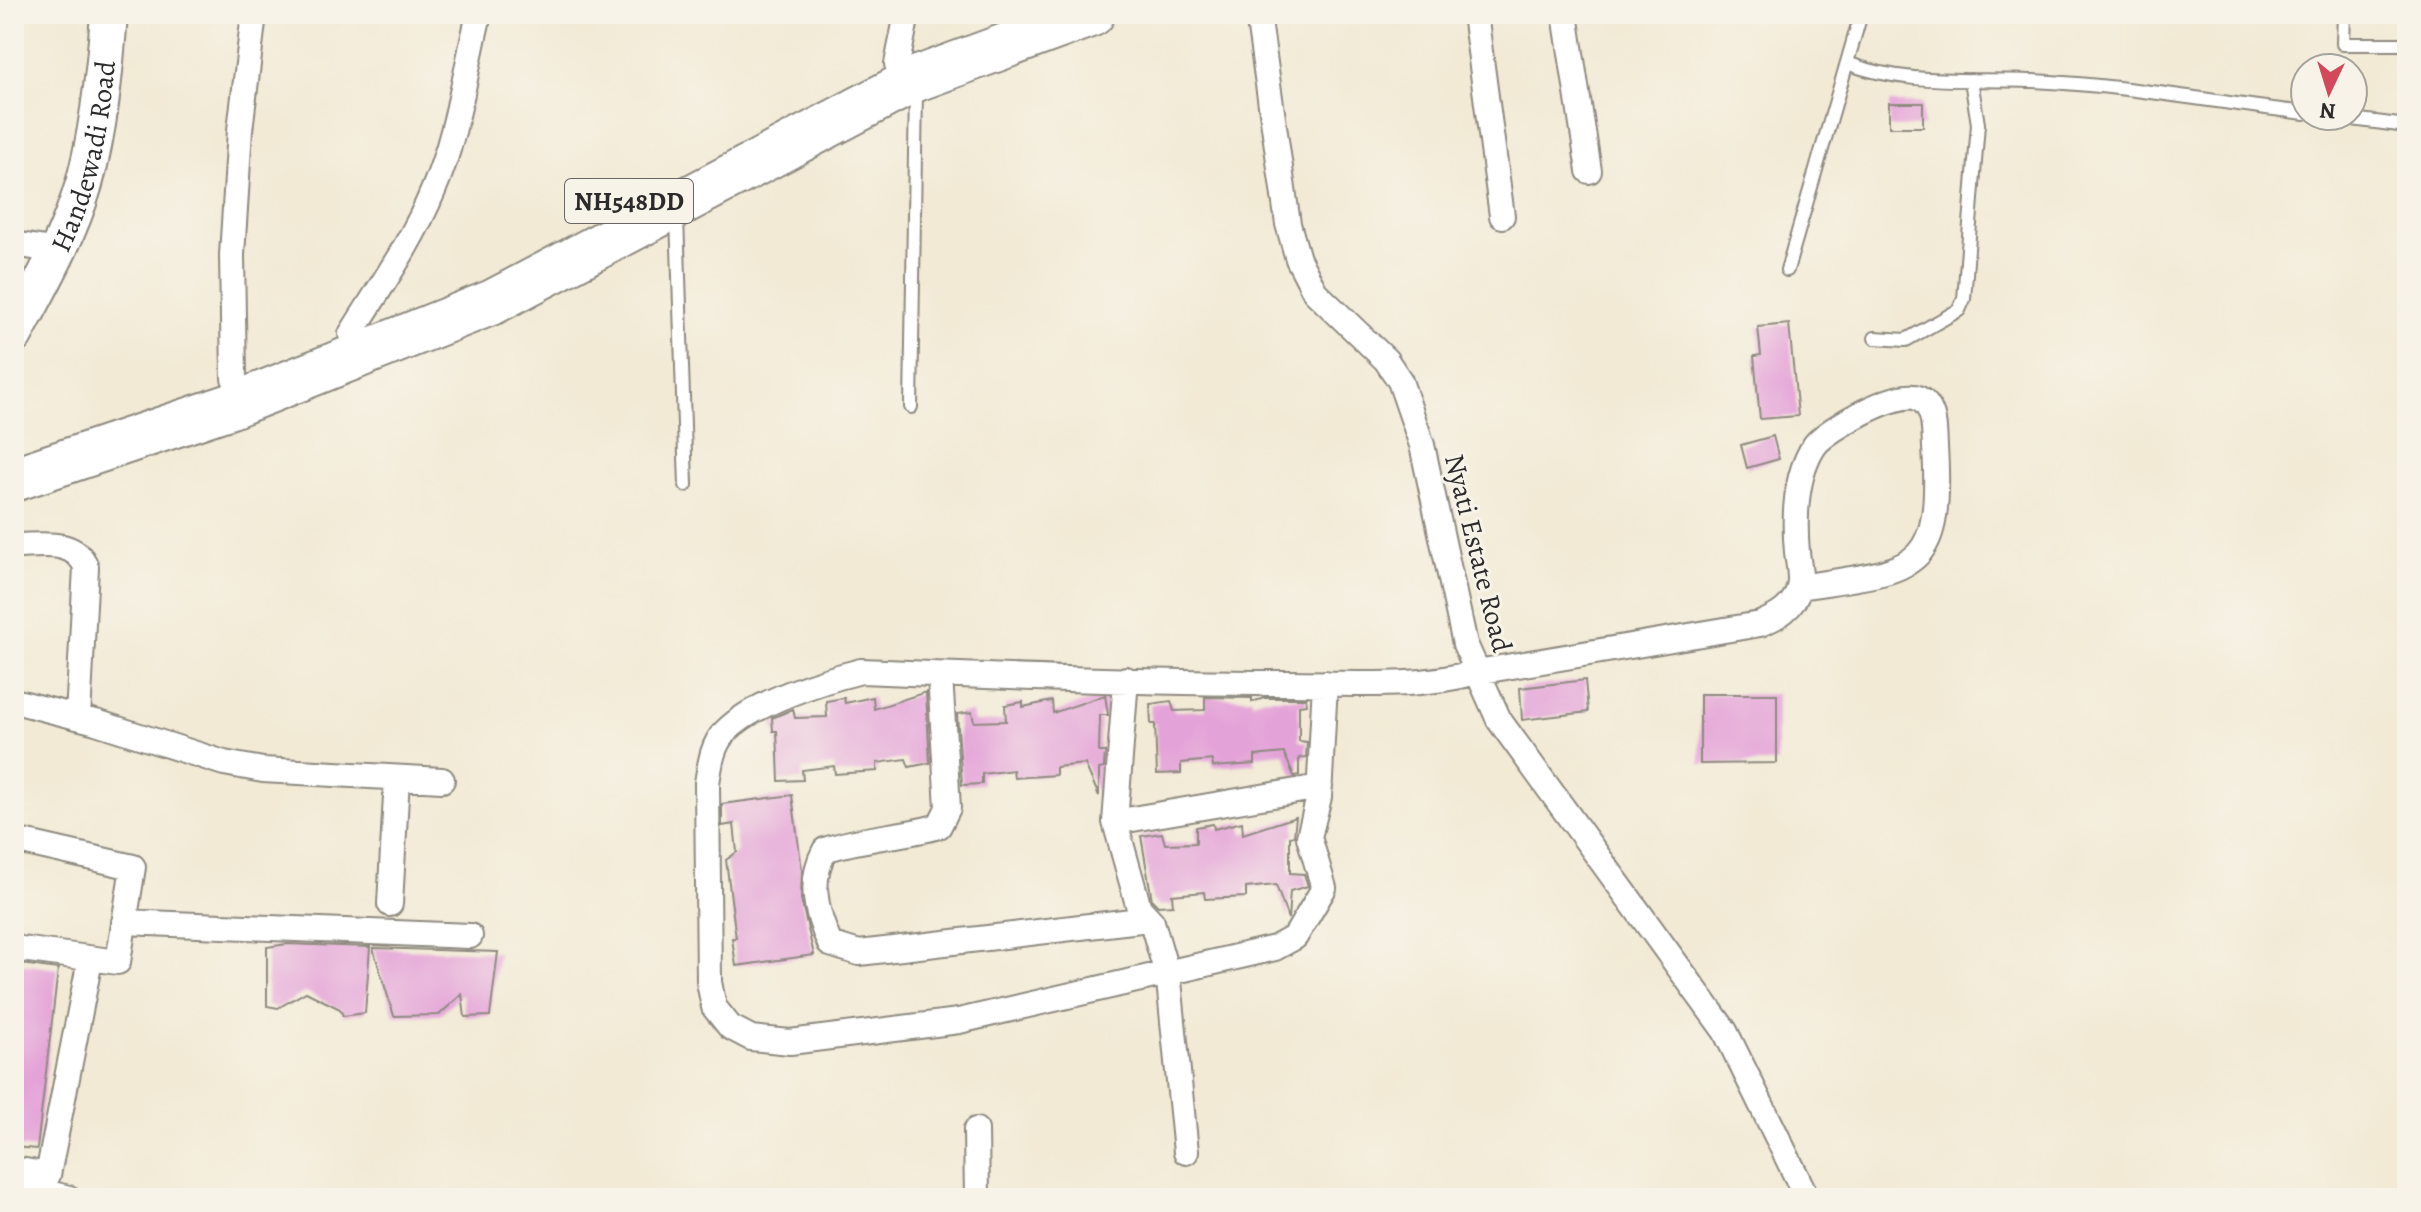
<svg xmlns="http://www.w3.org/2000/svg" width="2421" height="1212" viewBox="0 0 2421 1212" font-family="Alegreya,serif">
  <rect width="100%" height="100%" fill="#f7f3e8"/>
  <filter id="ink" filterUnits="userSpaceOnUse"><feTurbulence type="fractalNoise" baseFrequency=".0125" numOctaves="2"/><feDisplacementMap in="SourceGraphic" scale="16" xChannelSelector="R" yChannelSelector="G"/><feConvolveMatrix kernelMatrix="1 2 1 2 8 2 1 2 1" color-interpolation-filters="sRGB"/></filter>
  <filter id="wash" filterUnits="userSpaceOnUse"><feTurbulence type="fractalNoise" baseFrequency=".006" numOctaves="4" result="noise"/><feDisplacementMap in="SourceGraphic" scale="32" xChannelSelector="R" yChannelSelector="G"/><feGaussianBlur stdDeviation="1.8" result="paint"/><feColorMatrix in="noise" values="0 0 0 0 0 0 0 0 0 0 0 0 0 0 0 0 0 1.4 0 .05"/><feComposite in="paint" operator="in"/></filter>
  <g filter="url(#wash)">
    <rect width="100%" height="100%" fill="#f2ead5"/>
    <g id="blocks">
      <path fill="#e4a3d8" d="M1889,103H1923V127H1889Z
        M1789,324L1798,416L1760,419L1754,356L1761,355L1758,327Z
        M1773,436L1779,459L1747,468L1741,445Z
        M1585,680L1588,712L1522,720L1520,688Z
        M926,692L930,763L909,767L906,759L877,763V771L835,774L834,766L802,770L803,780L779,781L777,731H773L772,718L793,709L795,718L827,717L826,701L844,698L845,703L873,697L874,709Z
        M1700,694H1777V763L1700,764Z
        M1105,695L1108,715H1100L1099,752H1105L1104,768L1099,769V796L1085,764L1056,767V775L1014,778L1013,770L982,774V784L962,785L957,714L972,712L974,722L1006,721L1005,705L1023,702V707L1052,701L1053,713Z
        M1205,697L1252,698V702L1264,698H1306L1307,704L1299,705V741L1307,742L1306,757L1299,758V775L1294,776L1284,753L1255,756V764L1213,767L1212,760L1181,763V773L1157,774L1155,724H1151L1150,704L1171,701L1174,711L1205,710Z
        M792,795L802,870L801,899L814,955L736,966L732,938H736L726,860L737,852L734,824L722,826V804Z
        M1296,817L1294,836L1290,837V873L1304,874L1308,886L1290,891L1288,919L1276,885L1246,888V897L1205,899L1204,892L1172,895L1173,905L1158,906L1152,900L1141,836L1162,833L1165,844L1196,843V827L1213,824L1214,829L1242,822L1243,834Z
        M287,944L370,947L365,1013L343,1016L340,1009L306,992L278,1008L267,1006V947Z
        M373,948L498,952L490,1016L465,1017L462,994L439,1015L394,1016Z
        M14,963L58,969L37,1149L14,1147Z"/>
    </g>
  </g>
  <g filter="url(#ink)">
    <use href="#blocks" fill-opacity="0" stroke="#8e8a80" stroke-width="2"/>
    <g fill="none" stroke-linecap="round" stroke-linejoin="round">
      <g stroke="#8e8a80" stroke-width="16">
        <path id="lane" d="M2344,14L2343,44H2407
          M1847,63C1906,86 1970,78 2033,81C2124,85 2215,102 2305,113
          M2328,116L2407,126
          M677,217L686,485
          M1787,270L1861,14
          M1875,338L1906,340L1959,310L1964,299L1978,124L1971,80
          M911,407L916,90"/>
      </g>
      <g stroke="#8e8a80" stroke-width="28">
        <path id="street" d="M1258,14L1288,224L1298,259L1315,292L1386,360L1400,381L1422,445L1465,644L1499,720L1725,1031L1807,1198
          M1475,14L1502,216
          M1565,14L1589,171
          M897,64L907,14
          M14,244L58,251
          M351,334C380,287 412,242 433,191C457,136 465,72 479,14
          M234,378L232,255L240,130L254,14
          M14,546C40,546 75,538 86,567L78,717
          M940,675L948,808L939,826C901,837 862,837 825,850C808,881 816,913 830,944L859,953L1149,919
          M1126,679L1115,822L1139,908L1152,922L1169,981L1186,1152
          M1325,683L1319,797L1309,837L1324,888L1295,937L1275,948L959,1021L790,1042L751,1038L730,1027L714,1007L709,982L707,783C710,765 712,745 725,732C754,702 821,681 861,671C1003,677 1146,683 1289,683C1352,683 1416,689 1477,672L1760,624C1777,617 1794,608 1799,588C1802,578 1798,563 1797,552C1794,519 1795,474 1815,445C1827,429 1898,389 1918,398C1936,407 1934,431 1935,447C1943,577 1913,569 1799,587
          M14,701L96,722L224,763L263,770L442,780
          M1115,822L1320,787
          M14,840L133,867L118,962L14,948
          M390,904L397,778
          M124,922L470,936
          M976,1130L977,1198
          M14,1169L48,1175L90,960
          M14,1185L69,1198"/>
      </g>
      <g stroke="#8e8a80" stroke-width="40">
        <g id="secondary">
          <path id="s1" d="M14,335C40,286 68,238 84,184C99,130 105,70 109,14"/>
        </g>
      </g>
      <g stroke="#8e8a80" stroke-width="48">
        <path id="highway" d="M14,479L231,406L493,302L916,79L1092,14"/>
      </g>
      <use href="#lane" stroke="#fff" stroke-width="12"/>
      <use href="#street" stroke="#fff" stroke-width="24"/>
      <use href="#secondary" stroke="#fff" stroke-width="36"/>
      <use href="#highway" stroke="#fff" stroke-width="44"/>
    </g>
  </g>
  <g text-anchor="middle" stroke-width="6" stroke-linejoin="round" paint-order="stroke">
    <rect fill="#f7f3e8" stroke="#686764" stroke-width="2" x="565" y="179" width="128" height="44" rx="6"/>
    <g font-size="26" font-weight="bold" fill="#2b2b2b">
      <text x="629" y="210">NH548DD</text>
    </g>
    <g font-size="28" fill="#2b2b2b" stroke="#f7f3e8">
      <text dy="10" stroke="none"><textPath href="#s1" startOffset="194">Handewadi Road</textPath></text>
      <text transform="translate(1479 553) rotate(76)" y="10">Nyati Estate Road</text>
    </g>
  </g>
  <rect width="2421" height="1212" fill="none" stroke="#f7f3e8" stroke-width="48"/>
  <g transform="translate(2329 92) rotate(184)"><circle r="38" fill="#f7f3e8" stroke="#a5a39c" stroke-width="2"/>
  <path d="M0-6L14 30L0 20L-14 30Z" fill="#d1495b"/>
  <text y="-12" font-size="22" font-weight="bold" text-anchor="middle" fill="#2b2b2b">N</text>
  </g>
</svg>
